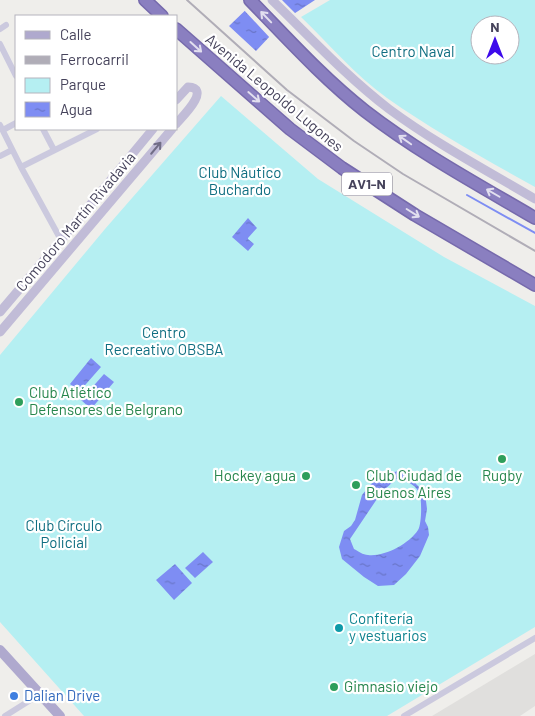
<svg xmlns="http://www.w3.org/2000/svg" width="535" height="716" viewBox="0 0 535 716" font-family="Barlow,sans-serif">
  <defs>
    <pattern id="water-ripples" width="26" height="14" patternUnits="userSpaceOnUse" patternTransform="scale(1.25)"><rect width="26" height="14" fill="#7e8df3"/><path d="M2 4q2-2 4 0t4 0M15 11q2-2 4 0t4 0" fill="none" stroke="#6975c8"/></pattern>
  </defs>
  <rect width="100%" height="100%" fill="#efeeeb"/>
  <path fill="#e0dfdd" d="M535,654V706L520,716H432Z"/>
  <path fill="#b5eff2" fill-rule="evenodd" d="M330,0H535V187C485,159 434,131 387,98C355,75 329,44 301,17ZM480,25H510V55H480Z
    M221,96L318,179L444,257L535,306V627L387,716H84L0,622V355L105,229Z"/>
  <path fill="url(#water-ripples)" fill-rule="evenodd" d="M256,0H315L286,19L256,51L229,26Z
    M248,218L257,228L248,238V239L254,244L248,251L232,237Z
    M91,358L101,367L79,392L70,384Z
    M104,374L114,382L91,409L81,400Z
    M398,471L405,473L425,493L427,509L425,521L428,527L429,535L420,556L406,574L394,585L378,586L364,577L342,559L339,547L344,531L351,526L355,520L362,495L371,484L384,475ZM396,479C404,480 414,483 419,492C422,497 422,524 418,530C409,544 384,557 368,555C363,555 358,551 354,549L350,539L381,493Z
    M203,552L213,562L195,578L185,568Z
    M175,564L192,583L174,600L156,580Z"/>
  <path fill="#efeeeb" d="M252,0H282L297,15L288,21L271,39L243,9Z"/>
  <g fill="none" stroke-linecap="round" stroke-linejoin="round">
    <path stroke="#7e8df3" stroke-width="2" d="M467,195L535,233"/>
    <g stroke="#766aac" stroke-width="14">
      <path id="highway" d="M145,0L162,16
        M250,0C287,38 323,78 365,111C418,152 477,184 535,218
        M176,29L217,65L290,129L342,168L415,215L535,285"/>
    </g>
    <path stroke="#cbc9de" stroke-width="6" d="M0,29L6,25
      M0,44L16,76
      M0,125L21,167L61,240
      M43,129L54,150
      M3,130L16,123
      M0,156L12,150
      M21,167L97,129
      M5,716L40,694
      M404,716L535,638"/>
    <path stroke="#c1bcd7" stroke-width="9" d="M272,0C310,37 347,77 389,109C435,143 486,170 535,199
      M176,100L188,87C212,88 182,117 176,124
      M0,312L61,240L153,129
      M0,332L172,129"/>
    <path stroke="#afa9ce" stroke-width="10" d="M0,650L60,716"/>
    <use href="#highway" stroke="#8a7fc0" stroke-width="11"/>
    <path stroke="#b0adb7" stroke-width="2" d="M187,0L287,90L354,141L403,174L535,251"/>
  </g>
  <defs><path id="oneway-shaft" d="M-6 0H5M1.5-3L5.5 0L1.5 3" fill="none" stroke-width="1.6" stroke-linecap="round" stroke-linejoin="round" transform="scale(1.25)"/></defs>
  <g stroke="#e2dfef">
    <use href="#oneway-shaft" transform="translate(266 17) rotate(-134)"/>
    <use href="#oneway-shaft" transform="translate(196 47) rotate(42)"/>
    <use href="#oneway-shaft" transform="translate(254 97) rotate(41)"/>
    <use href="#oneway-shaft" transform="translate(405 140) rotate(-145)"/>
    <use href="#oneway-shaft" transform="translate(493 193) rotate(-150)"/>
    <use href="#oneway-shaft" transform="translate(413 213) rotate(32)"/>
  </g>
  <use stroke="#716d86" href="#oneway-shaft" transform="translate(156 148) rotate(-50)"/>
  <g fill="#2e9e5b" stroke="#fff" stroke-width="2">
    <circle cx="19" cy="402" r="5"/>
    <circle cx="502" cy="459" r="5"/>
    <circle cx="306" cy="476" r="5"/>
    <circle cx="356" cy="485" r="5"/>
    <circle cx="334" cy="687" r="5"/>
  </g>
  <circle fill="#0f9aa8" stroke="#fff" stroke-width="2" cx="339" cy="628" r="5"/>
  <circle fill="#3f7fe0" stroke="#fff" stroke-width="2" cx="14" cy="696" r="5"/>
  <g text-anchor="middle" stroke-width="4.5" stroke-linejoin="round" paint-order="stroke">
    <rect fill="#fff" stroke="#7e7b8c" stroke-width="1" x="342" y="172.5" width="50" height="23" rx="4"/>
    <g font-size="14" font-weight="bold" fill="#46435b">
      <text x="367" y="189">AV1-N</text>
    </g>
    <g font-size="15" fill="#0f6e81" stroke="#fff">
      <text x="413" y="57">Centro Naval</text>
      <text x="240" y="178">Club Náutico<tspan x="240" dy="17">Buchardo</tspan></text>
      <text x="164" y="338">Centro<tspan x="164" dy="17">Recreativo OBSBA</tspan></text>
      <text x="64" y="531">Club Círculo<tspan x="64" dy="17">Policial</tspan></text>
    </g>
    <g font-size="15" fill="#46435b" stroke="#fff">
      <text transform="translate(274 93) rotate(40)" y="5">Avenida Leopoldo Lugones</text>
      <text transform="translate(76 222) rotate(-50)" y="5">Comodoro Martín Rivadavia</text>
    </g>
    <g font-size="15" fill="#27864d" stroke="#fff" text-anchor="start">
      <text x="29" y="398">Club Atlético<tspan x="29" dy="17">Defensores de Belgrano</tspan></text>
      <text x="296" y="481" text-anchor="end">Hockey agua</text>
      <text x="366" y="481">Club Ciudad de<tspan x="366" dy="17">Buenos Aires</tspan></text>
      <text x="502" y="481" text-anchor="middle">Rugby</text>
      <text x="344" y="692">Gimnasio viejo</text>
    </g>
    <g font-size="15" fill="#0d838f" stroke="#fff" text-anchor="start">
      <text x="349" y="624">Confitería<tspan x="349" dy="17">y vestuarios</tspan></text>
    </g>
    <g font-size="15" fill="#366cbe" stroke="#fff" text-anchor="start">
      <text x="24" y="701">Dalian Drive</text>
    </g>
  </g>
  <rect x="15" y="15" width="162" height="115" fill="#ffffff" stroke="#b5b4bd"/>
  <rect x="25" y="31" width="25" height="8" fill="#afa9ce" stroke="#b5b4bd"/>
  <text x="60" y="40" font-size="15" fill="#46435b">Calle</text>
  <rect x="25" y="56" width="25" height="8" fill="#b0adb7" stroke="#b5b4bd"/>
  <text x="60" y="65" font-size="15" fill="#46435b">Ferrocarril</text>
  <rect x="25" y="78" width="25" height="15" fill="#b5eff2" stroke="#b5b4bd"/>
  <text x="60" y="90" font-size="15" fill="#46435b">Parque</text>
  <rect x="25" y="102" width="25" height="15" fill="url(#water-ripples)" stroke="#b5b4bd"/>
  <text x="60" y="115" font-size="15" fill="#46435b">Agua</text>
  <g transform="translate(495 40)"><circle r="24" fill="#ffffff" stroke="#b5b4bd"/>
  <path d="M0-4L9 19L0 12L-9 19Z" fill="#3d0aeb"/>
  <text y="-8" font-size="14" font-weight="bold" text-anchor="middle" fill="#46435b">N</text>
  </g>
</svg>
